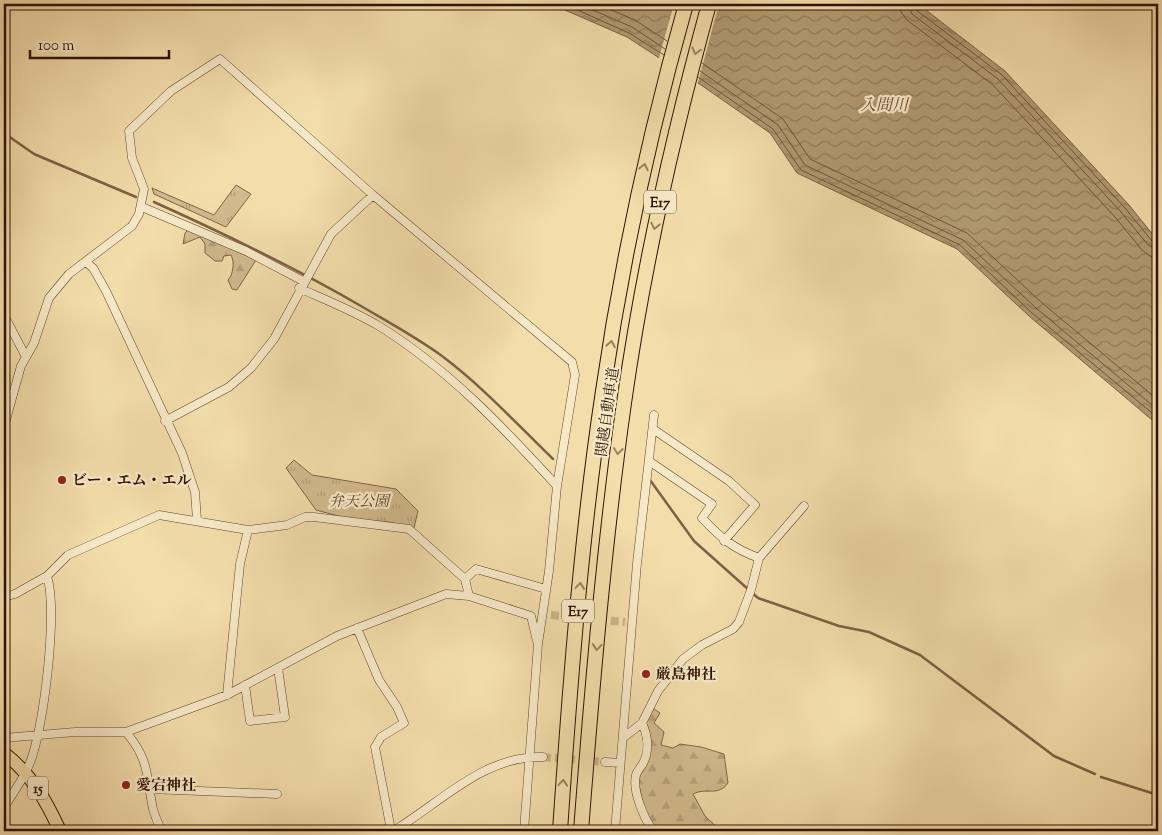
<svg xmlns="http://www.w3.org/2000/svg" width="1162" height="835" viewBox="0 0 1162 835" font-family="'Sorts Mill Goudy','Noto Serif JP',serif">
  <defs>
    <pattern id="forest-firs" width="22" height="20" patternUnits="userSpaceOnUse" patternTransform="scale(1.25)"><rect width="22" height="20" fill="#d2ba8e"/><path d="M5 1l3.5 6h-7zM16 11l3.5 6h-7z" fill="#b59f79"/></pattern>
    <pattern id="park-tufts" width="24" height="20" patternUnits="userSpaceOnUse" patternTransform="scale(1.25)"><rect width="24" height="20" fill="#d2ba8e"/><path d="M3 7l-1-3M5 7V3M7 7l1-3M15 17l-1-3M17 17v-4M19 17l1-3" fill="none" stroke="#b59f79"/></pattern>
    <pattern id="water-waves" width="16" height="10" patternUnits="userSpaceOnUse" patternTransform="scale(1.25)"><rect width="16" height="10" fill="#b09871"/><path d="M0 5q4-4 8 0t8 0" fill="none" stroke="#907b5a"/></pattern>
  </defs>
  <rect width="100%" height="100%" fill="#f3ddab"/>
  <filter id="stains"><feTurbulence type="fractalNoise" baseFrequency=".004" numOctaves="4"/><feColorMatrix values="0 0 0 0 .2 0 0 0 0 .09 0 0 0 0 .02 0 0 0 .5 -.17"/></filter>
  <radialGradient id="worn" r=".72"><stop offset=".6" stop-color="#630" stop-opacity="0"/><stop offset="1" stop-color="#630" stop-opacity=".3"/></radialGradient>
  <path fill="url(#forest-firs)" stroke="#806648" d="M189,229L256,260L237,290L232,289L228,280C233,275 235,262 231,255L224,256L222,261H215L205,253V244L200,237L183,244L185,233Z
    M651,707L660,713L654,723L664,732L661,745L673,748L680,744L701,747L724,754L728,783C718,797 706,787 693,794L705,816L721,831H667L660,826L653,825L645,814L638,780L646,762L645,722Z"/>
  <path fill="url(#park-tufts)" stroke="#806648" d="M236,185L251,194L226,227L154,194L152,188L214,215Z
    M294,460L312,475L396,489L418,511L414,528L389,522L350,519L316,510L286,468Z"/>
  <path fill="url(#water-waves)" stroke="#7c6244" d="M551,4H914L922,7L1005,71L1129,205L1158,241V425L1029,316L957,249L797,173L770,133L704,87L627,37Z"/>
  <path fill="#f3ddab" d="M674,4H719L697,86L658,61Z"/>
  <g fill="none" stroke-linecap="round" stroke-linejoin="round">
    <path stroke="#6f5539" stroke-width="1" d="M564,4L629,33L664,55
      M579,4L632,27L665,49
      M597,4L635,20L667,41
      M900,4L901,12L907,20L993,85L1115,217L1142,250L1150,256L1158,257
      M908,4L912,14L998,79L1121,212L1148,245L1158,249
      M914,4L916,10L1002,75L1125,208L1152,241L1158,243
      M702,63L783,119L810,159L967,233L1041,302L1158,400
      M700,71L778,125L805,165L963,240L1036,308L1158,410
      M698,77L773,129L801,170L960,245L1032,313L1158,418"/>
    <path stroke="#7c6244" stroke-width="2.5" d="M4,133L34,154L136,197
      M154,202C225,234 294,267 361,306C388,322 416,337 442,356C482,386 517,424 553,459
      M650,480L694,541L758,598L839,626L869,632L920,655L1054,756L1095,774
      M1101,777L1158,795"/>
    <path stroke="#ccb489" stroke-width="8" stroke-dasharray="8 4" stroke-linecap="butt" d="M551,615L625,622
      M543,757L605,762"/>
    <g stroke="#5f452c" stroke-width="9">
      <path id="minor" d="M142,207L246,251L303,281
        M86,262L93,268L106,291L182,453L195,492L197,520
        M299,288C326,300 354,311 379,326C448,369 502,426 557,486
        M4,315L26,357
        M165,421L229,387L251,368L274,339L331,234L373,195
        M4,427L21,366L34,343L49,298L69,274L132,226L139,214L144,189L132,158L129,131L171,91L220,59L373,195L572,362L575,375L557,486L549,571L538,644L524,831
        M653,429L729,481L755,505L724,541
        M649,461L712,504L702,518C721,538 732,548 759,558
        M465,579L476,569L546,589
        M4,597L15,594L47,576L68,555L159,515L248,530L287,525L305,517H314L409,529L465,579L469,596
        M357,628L379,680L397,707L404,723L381,737L375,747L391,830
        M245,685L250,721L285,717L278,668
        M227,695L240,564L248,530
        M642,723C648,736 650,752 642,765C640,768 637,771 636,775C632,791 644,818 653,831
        M126,732C150,761 146,775 153,809C155,817 159,824 161,831
        M4,738L75,732H126L227,695L337,636L446,594L469,596L531,616L537,641
        M623,738L642,723L658,691L683,659L702,645L733,629L739,622L751,590L759,558L804,506
        M605,762L620,763
        M150,789L277,794
        M4,808C12,794 23,780 29,765C44,731 58,610 47,576
        M386,831L398,828C443,800 486,755 543,757
        M615,831L637,563L654,415"/>
    </g>
    <g stroke="#2e1201" stroke-width="14">
      <path id="primary" d="M4,753C31,774 46,800 60,831"/>
    </g>
    <g stroke="#2e1201" stroke-width="16">
      <path id="motorway" d="M560,831C570,684 581,537 603,391C622,260 650,131 686,4
        M581,831C592,688 604,545 624,403C643,268 673,135 709,4"/>
    </g>
    <use href="#minor" stroke="#f7e9c8" stroke-width="8"/>
    <use href="#primary" stroke="#f3ddab" stroke-width="12"/>
    <use href="#motorway" stroke="#f3ddab" stroke-width="14"/>
  </g>
  <defs><path id="oneway-chevron" d="M-2-3.5L2.5 0L-2 3.5" fill="none" stroke-width="1.6" stroke-linecap="round" stroke-linejoin="round" transform="scale(1.25)"/></defs>
  <g stroke="#9a825e">
    <use href="#oneway-chevron" transform="translate(696 51) rotate(105)"/>
    <use href="#oneway-chevron" transform="translate(644 167) rotate(-77)"/>
    <use href="#oneway-chevron" transform="translate(655 226) rotate(102)"/>
    <use href="#oneway-chevron" transform="translate(611 344) rotate(-81)"/>
    <use href="#oneway-chevron" transform="translate(618 451) rotate(97)"/>
    <use href="#oneway-chevron" transform="translate(580 586) rotate(-85)"/>
    <use href="#oneway-chevron" transform="translate(597 647) rotate(95)"/>
    <use href="#oneway-chevron" transform="translate(563 783) rotate(-86)"/>
  </g>
  <g fill="#8f2418" stroke="#f7e9c8" stroke-width="2">
    <circle cx="62" cy="480" r="5"/>
    <circle cx="646" cy="674" r="5"/>
    <circle cx="126" cy="785" r="5"/>
  </g>
  <g text-anchor="middle" stroke-width="4.5" stroke-linejoin="round" paint-order="stroke">
    <g fill="#f7e9c8" stroke="#6a523d" stroke-width="1">
      <rect x="644" y="190.5" width="32" height="23" rx="4"/>
      <rect x="562" y="599.5" width="32" height="23" rx="4"/>
      <rect x="28" y="776.5" width="20" height="23" rx="4"/>
    </g>
    <g font-size="14" font-weight="bold" fill="#2e1201">
      <text x="660" y="207">E17</text>
      <text x="578" y="616">E17</text>
      <text x="38" y="793">15</text>
    </g>
    <g font-size="15" fill="#2e1201" stroke="#f7e9c8">
      <text transform="translate(607 412) rotate(-82)" y="5">関越自動車道</text>
    </g>
    <g font-size="15" font-weight="bold" fill="#2e1201" stroke="#f7e9c8" text-anchor="start">
      <text x="72" y="485">ビー・エム・エル</text>
      <text x="656" y="679">厳島神社</text>
      <text x="136" y="790">愛宕神社</text>
    </g>
    <g font-size="15" font-style="italic" fill="#5f442b" stroke="#f7e9c8">
      <text x="359" y="506">弁天公園</text>
    </g>
    <g font-size="16" font-style="italic" fill="#62482e" stroke="#f7e9c8">
      <text x="884" y="110">入間川</text>
    </g>
  </g>
  <rect width="1162" height="835" fill="none" stroke="#f3ddab" stroke-width="20"/>
  <rect x="5" y="5" width="1152" height="825" fill="none" stroke="#2e1201" stroke-width="2.5"/>
  <rect x="10" y="10" width="1142" height="815" fill="none" stroke="#2e1201"/>
  <path d="M30 50v8h139v-8" fill="none" stroke="#2e1201" stroke-width="2.5"/>
  <text x="38" y="50" font-size="15" fill="#2e1201" stroke="#f7e9c8" stroke-width="4" paint-order="stroke">100 m</text>
  <rect width="100%" height="100%" filter="url(#stains)"/>
  <rect width="100%" height="100%" fill="url(#worn)"/>
</svg>
